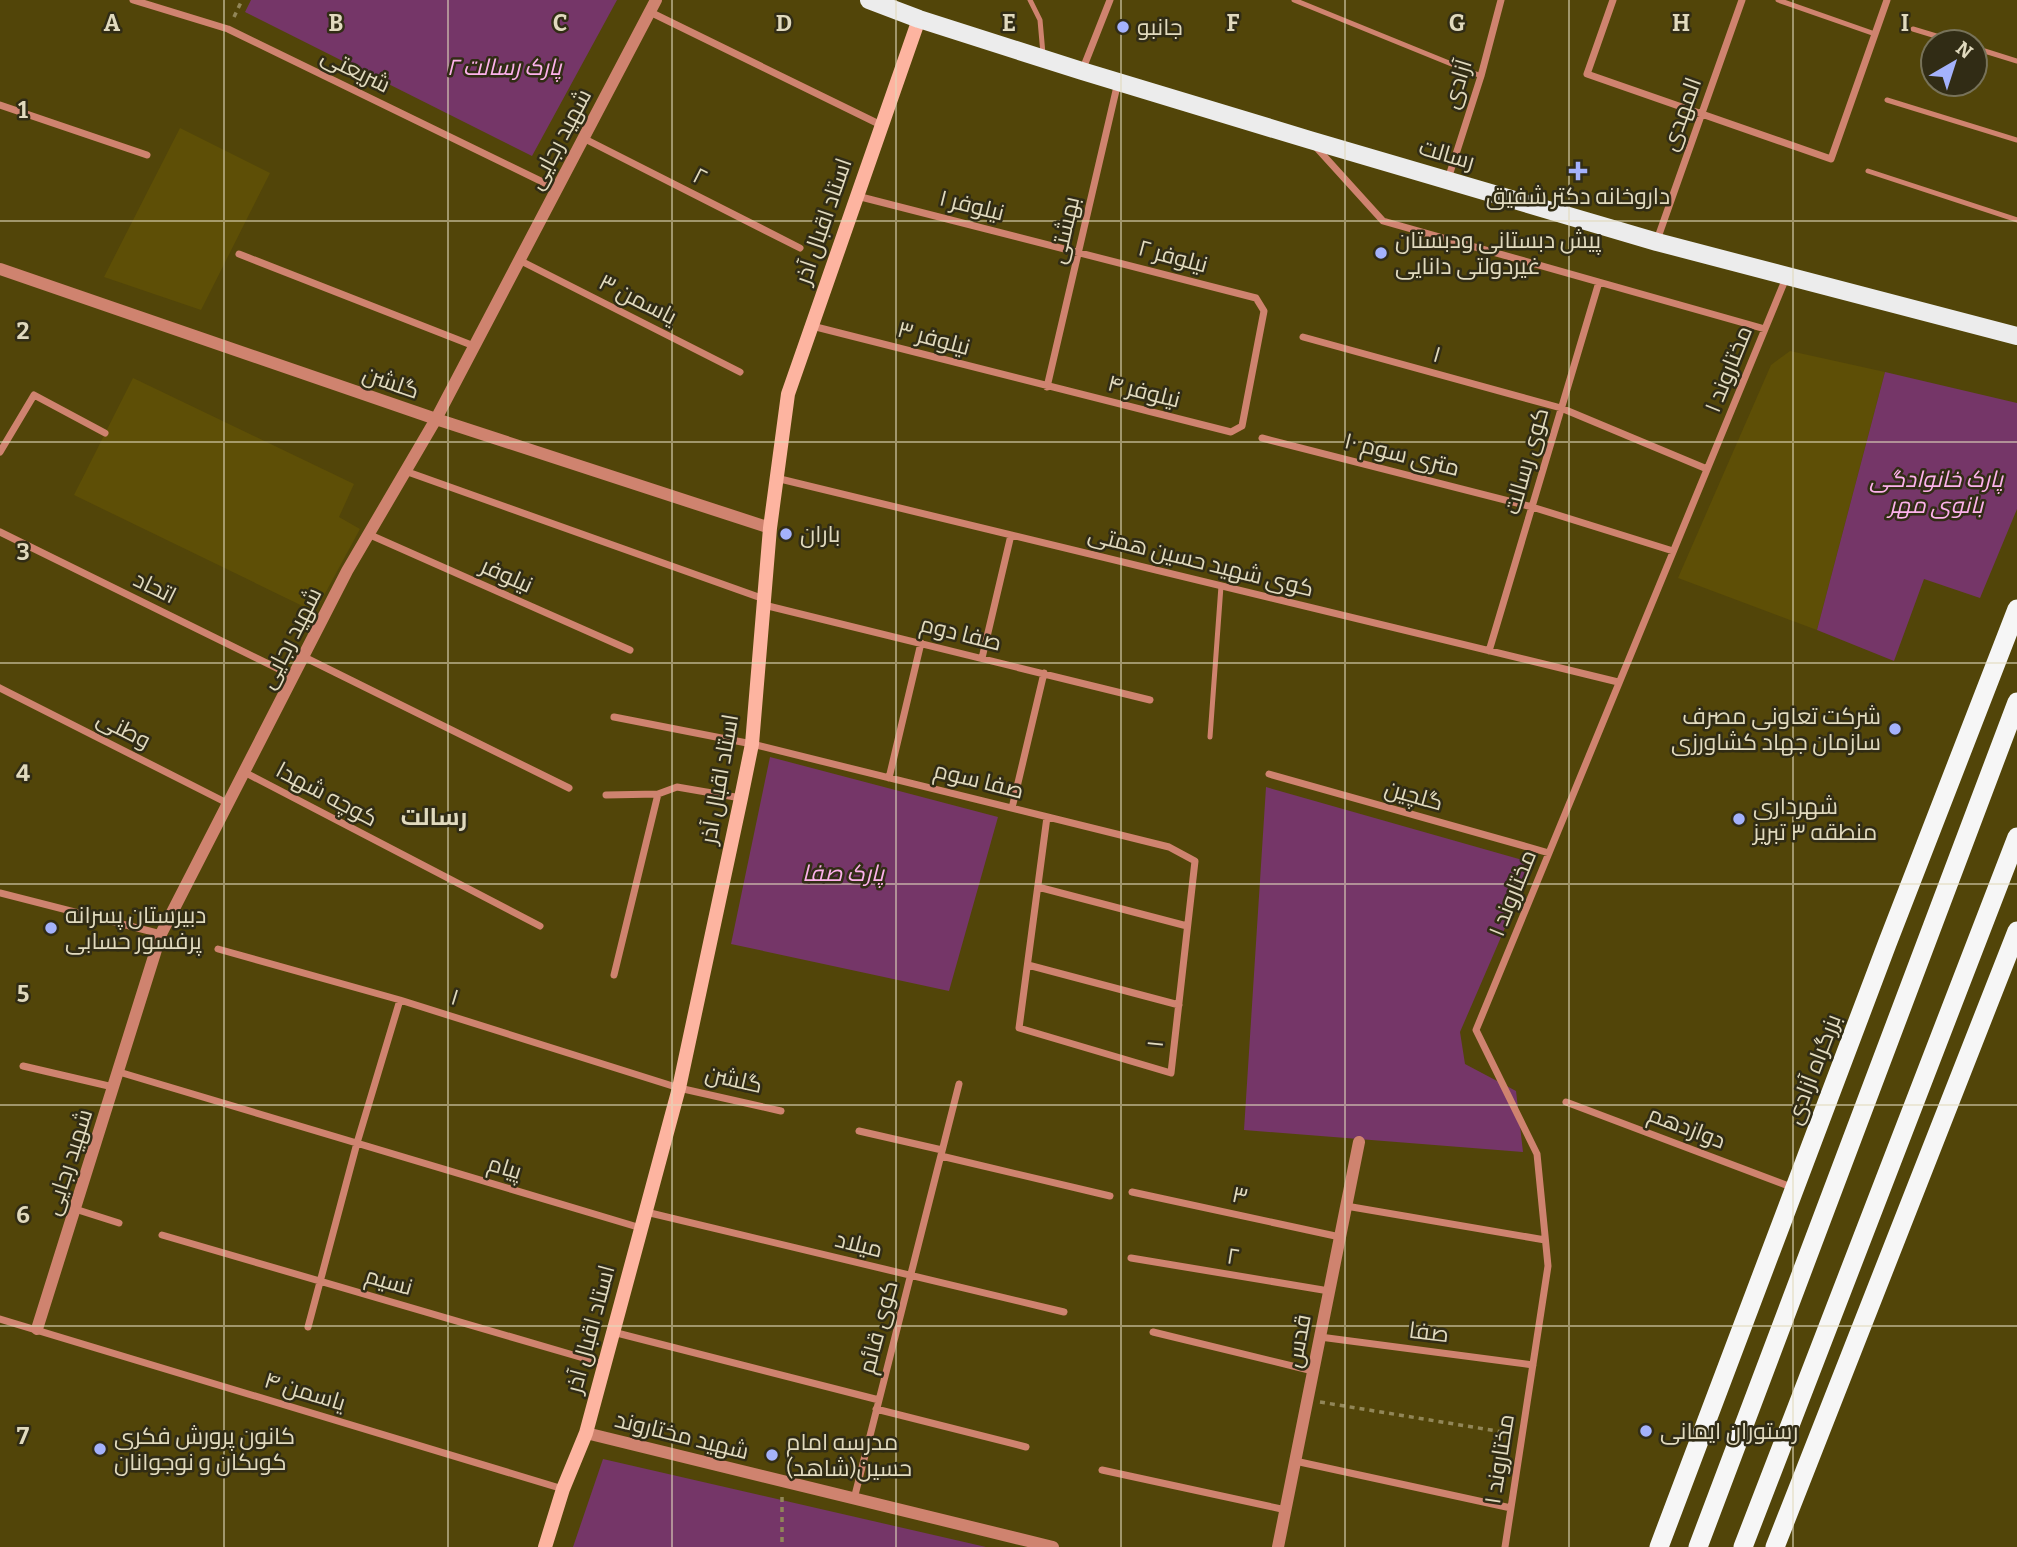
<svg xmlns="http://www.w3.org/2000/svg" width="2017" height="1547" viewBox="0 0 2017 1547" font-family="Bitter,Cairo,serif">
  <rect width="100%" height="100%" fill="#524509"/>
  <path fill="#5e4f06" d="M180,128L270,173L201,310L104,277Z
    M1790,351L1885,372L1817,630L1678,578L1771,365Z
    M133,378L354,484L339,517L360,529L315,612L74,495Z"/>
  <path fill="#753668" d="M251,0H617L532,156L245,12Z
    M1885,372L2017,403V509L1980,598L1924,579L1894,661L1817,630Z
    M770,757L998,817L949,991L731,944Z
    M1266,787L1533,863L1460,1032L1465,1064L1516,1091L1523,1152L1244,1130Z
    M603,1459L986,1547H573Z"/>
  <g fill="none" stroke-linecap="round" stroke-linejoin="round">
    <path stroke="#918658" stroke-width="3.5" stroke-dasharray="5 5" stroke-linecap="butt" d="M234,17L242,0
      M1320,1402L1509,1433
      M782,1497V1547"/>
    <path stroke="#cf836f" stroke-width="5" d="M1030,0L1040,20L1043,54
      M1294,0L1481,76
      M1778,0L1875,34
      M1913,29L1956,42
      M1975,48L2017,61
      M1887,100L2017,140
      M1868,171L2017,220
      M1210,737L1221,586"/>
    <path stroke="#cf836f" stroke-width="7" d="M133,0L228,29L557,189
      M1613,0L1587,74L1831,159L1887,0
      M650,12L881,125
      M1082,71L1110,0
      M0,105L147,155
      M583,138L800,248
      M1315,146L1383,221L1765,329
      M1448,179L1481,76L1501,0
      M1657,240L1742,0
      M239,254L474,346
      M519,260L740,372
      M812,326L1231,432L1242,426L1264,311L1256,298L857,196
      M1303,337L1561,408L1707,469
      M1047,387L1118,82
      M1262,438L1532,507L1673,551
      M0,452L34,395L105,433
      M405,471L764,599
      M776,478L1618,682
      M0,532L293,676
      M368,534L630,650
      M764,605L1150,700
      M1489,651L1599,282
      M304,657L569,788
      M982,658L1011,535
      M0,688L229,804
      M614,717L752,744L1169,847L1195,861L1171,1073L1019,1028L1047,817
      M246,773L540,926
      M1269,774L1549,853
      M889,778L921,643
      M606,795L658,794L677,787L741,798
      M1012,808L1044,673
      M1038,887L1187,926
      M0,893L161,934
      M218,949L400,1000L679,1088L781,1111
      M1028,965L1179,1005
      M614,975L658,794
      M23,1066L113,1087
      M119,1072L641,1228
      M1566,1102L1794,1188
      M859,1131L942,1150
      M941,1156L1110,1196
      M1132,1192L1340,1237
      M1346,1206L1545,1240
      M75,1209L119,1223
      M646,1212L1064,1312
      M162,1235L604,1364
      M1131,1258L1329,1291
      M0,1319L563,1489
      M308,1327L357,1143L400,1000
      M613,1332L879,1400
      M1153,1332L1313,1371
      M1320,1337L1533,1365
      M876,1409L1026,1447
      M1295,1461L1511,1508
      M1102,1470L1286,1510
      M854,1499L959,1084
      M1505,1547L1548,1266L1537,1154L1476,1030L1786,278"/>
    <path stroke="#cf836f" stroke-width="12" d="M0,269L436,419L770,528
      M37,1329L161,934L347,571L436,419L656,0
      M586,1433L1053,1547
      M1278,1547L1359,1142"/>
    <path stroke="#fdb4a0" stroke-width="14" d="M545,1547L563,1489L586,1433L679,1088L741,798L752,744L770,528L788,394L919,19"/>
    <path stroke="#ececec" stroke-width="18" d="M869,0L919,19L1082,71L1310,140L1657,242L2017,336"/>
    <path stroke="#f6f6f6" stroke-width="19" d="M1659,1547L1887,944L2017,609
      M1698,1547L2017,702
      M1743,1547L2017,837
      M1775,1547L2017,931"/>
  </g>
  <path fill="none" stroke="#e1dabe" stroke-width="2" stroke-opacity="0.55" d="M224,0V1547M448,0V1547M672,0V1547M896,0V1547M1121,0V1547M1345,0V1547M1569,0V1547M1793,0V1547M0,221H2017M0,442H2017M0,663H2017M0,884H2017M0,1105H2017M0,1326H2017"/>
  <g fill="#a4b2fc" stroke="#312c15" stroke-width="2.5">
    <circle cx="1123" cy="27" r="7"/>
    <path d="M1574.5 160.5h7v7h7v7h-7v7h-7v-7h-7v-7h7z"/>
    <circle cx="1381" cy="253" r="7"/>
    <circle cx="786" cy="534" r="7"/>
    <circle cx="1895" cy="729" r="7"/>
    <circle cx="1739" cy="819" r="7"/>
    <circle cx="51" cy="928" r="7"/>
    <circle cx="1646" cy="1431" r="7"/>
    <circle cx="100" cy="1449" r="7"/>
    <circle cx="772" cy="1455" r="7"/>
  </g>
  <g text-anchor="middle" stroke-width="5" stroke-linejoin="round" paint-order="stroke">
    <g font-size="23" fill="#e1dabe" stroke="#312c15" text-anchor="start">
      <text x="1137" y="35">جانبو</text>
      <text x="1578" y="204" text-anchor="middle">داروخانه دکتر شفیق</text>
      <text x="1395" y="248">پیش دبستانی ودبستان<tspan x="1395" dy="26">غیردولتی دانایی</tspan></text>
      <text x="800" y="542">باران</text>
      <text x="1881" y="724" text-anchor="end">شرکت تعاونی مصرف<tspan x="1881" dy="26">سازمان جهاد کشاورزی</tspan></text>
      <text x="1753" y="814">شهرداری<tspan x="1753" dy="26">منطقه ۳ تبریز</tspan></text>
      <text x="65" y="923">دبیرستان پسرانه<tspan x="65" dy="26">پرفسور حسابی</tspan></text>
      <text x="1660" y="1439">رستوران ایمانی</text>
      <text x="114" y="1444">کانون پرورش فکرى<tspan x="114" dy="26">کوىکان و نوجوانان</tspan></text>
      <text x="786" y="1450">مدرسه امام<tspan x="786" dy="26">حسین(شاهد)</tspan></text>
    </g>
    <g font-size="23" font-style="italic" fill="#fdb2eb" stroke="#312c15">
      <text x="504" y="75">پارک رسالت ۲</text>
      <text x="1936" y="487">پارک خانوادگی<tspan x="1936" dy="26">بانوی مهر</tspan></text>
      <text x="843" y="881">پارک صفا</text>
    </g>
    <g font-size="23" fill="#e1dabe" stroke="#312c15">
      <text transform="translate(356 70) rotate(26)" y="8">شریعتی</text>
      <text transform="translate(1457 84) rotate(-73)" y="8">آزادی</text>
      <text transform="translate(1681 114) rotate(-70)" y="8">المهدی</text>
      <text transform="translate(559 139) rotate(-62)" y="8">شهید رجایی</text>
      <text transform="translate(1447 154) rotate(16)" y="8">رسالت</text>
      <text transform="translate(700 176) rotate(27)" y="8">۲</text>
      <text transform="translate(972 205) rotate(14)" y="8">نیلوفر ۱</text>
      <text transform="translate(823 221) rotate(-71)" y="8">استاد اقبال آذر</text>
      <text transform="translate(1064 230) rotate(-77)" y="8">بهشتی</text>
      <text transform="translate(1173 256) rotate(15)" y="8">نیلوفر ۲</text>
      <text transform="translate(638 299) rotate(27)" y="8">یاسمن ۳</text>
      <text transform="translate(934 338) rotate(15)" y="8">نیلوفر ۳</text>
      <text transform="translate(1437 354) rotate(16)" y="8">۱</text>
      <text transform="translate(1728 369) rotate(-68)" y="8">مختاروند ۱</text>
      <text transform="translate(391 382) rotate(19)" y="8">گلشن</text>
      <text transform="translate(1144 391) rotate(14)" y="8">نیلوفر ۴</text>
      <text transform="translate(1402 454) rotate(14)" y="8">۱۰ متری سوم</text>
      <text transform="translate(1526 461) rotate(-74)" y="8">کوی رسالت</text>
      <text transform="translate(1201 561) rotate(14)" y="8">کوی شهید حسین همتی</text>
      <text transform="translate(507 575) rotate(24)" y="8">نیلوفر</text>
      <text transform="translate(155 587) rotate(26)" y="8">اتحاد</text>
      <text transform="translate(961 633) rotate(14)" y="8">صفا دوم</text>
      <text transform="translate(290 638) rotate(-63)" y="8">شهید رجایی</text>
      <text transform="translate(124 729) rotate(27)" y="8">وطنی</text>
      <text transform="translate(719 779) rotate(-80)" y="8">استاد اقبال آذر</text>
      <text transform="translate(979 780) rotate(14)" y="8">صفا سوم</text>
      <text transform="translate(327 794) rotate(28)" y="8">کوچه شهدا</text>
      <text transform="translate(1414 795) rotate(16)" y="8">گلچین</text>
      <text transform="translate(1512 893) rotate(-68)" y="8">مختاروند ۱</text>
      <text transform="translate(455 997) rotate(17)" y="8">۱</text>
      <text transform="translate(1155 1044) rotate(-84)" y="8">۱</text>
      <text transform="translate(1813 1069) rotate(-69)" y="8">بزرگراه آزادی</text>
      <text transform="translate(734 1079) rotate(13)" y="8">گلشن</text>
      <text transform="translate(1687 1127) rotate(21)" y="8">دوازدهم</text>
      <text transform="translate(68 1162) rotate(-72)" y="8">شهید رجایی</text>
      <text transform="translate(505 1167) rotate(17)" y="8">پیام</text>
      <text transform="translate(1240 1195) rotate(12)" y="8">۳</text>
      <text transform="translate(859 1244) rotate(14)" y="8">میلاد</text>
      <text transform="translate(1233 1256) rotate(9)" y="8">۲</text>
      <text transform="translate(389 1281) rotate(16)" y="8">نسیم</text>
      <text transform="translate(878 1327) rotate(-75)" y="8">کوی قائم</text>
      <text transform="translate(590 1329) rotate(-75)" y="8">استاد اقبال آذر</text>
      <text transform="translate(1429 1332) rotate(7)" y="8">صفا</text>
      <text transform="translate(1298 1341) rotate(-79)" y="8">قدس</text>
      <text transform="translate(305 1391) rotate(17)" y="8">یاسمن ۴</text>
      <text transform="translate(682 1435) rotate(14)" y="8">شهید مختاروند</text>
      <text transform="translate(1499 1459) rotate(-81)" y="8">مختاروند ۱</text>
    </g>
    <g font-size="24" font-weight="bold" fill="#e1dabe" stroke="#312c15">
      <text x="434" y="825">رسالت</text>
    </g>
  </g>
  <g font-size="23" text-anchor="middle" font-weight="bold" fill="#e1dabe" stroke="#312c15" stroke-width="5" stroke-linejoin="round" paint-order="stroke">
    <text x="112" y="31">A</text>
    <text x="336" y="31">B</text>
    <text x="560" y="31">C</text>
    <text x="784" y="31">D</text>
    <text x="1009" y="31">E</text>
    <text x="1233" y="31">F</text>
    <text x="1457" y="31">G</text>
    <text x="1681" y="31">H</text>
    <text x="1905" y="31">I</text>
    <text x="23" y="118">1</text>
    <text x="23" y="339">2</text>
    <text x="23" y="560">3</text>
    <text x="23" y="781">4</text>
    <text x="23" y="1002">5</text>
    <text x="23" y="1223">6</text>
    <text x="23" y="1444">7</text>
  </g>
  <g transform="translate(1954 63) rotate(39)"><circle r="33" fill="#312c15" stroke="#777259" stroke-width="2"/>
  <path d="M0-5L12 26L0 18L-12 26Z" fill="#a4b2fc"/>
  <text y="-10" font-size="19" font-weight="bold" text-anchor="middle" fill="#e1dabe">N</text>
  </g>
</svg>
